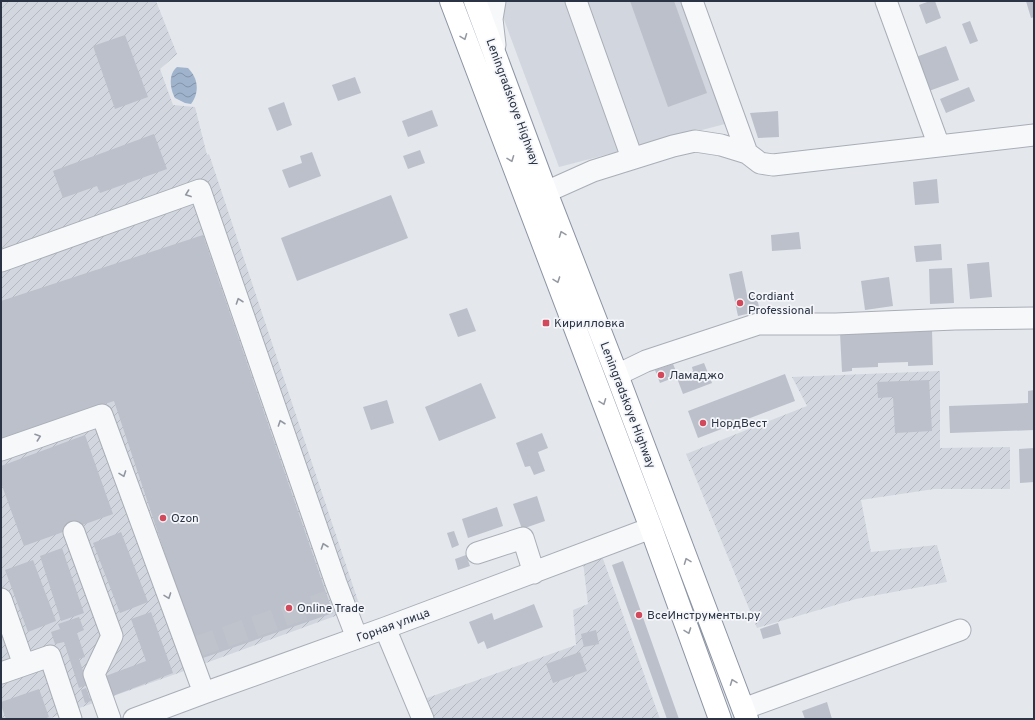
<svg xmlns="http://www.w3.org/2000/svg" width="1035" height="720" viewBox="0 0 1035 720" font-family="Overpass,sans-serif">
  <defs>
    <pattern id="industrial-furrows" width="10" height="10" patternUnits="userSpaceOnUse"><rect width="10" height="10" fill="#d2d6de"/><path d="M-1 1l2-2M0 10L10 0M9 11l2-2" fill="none" stroke="#b4b8c0"/></pattern>
    <pattern id="water-waves" width="16" height="10" patternUnits="userSpaceOnUse"><rect width="16" height="10" fill="#9fb4cc"/><path d="M0 5q4-4 8 0t8 0" fill="none" stroke="#8293a7"/></pattern>
  </defs>
  <rect width="100%" height="100%" fill="#e4e7ec"/>
  <path fill="#d2d6de" d="M497,1H684L725,124L559,167Z"/>
  <path fill="url(#industrial-furrows)" d="M1,1H156L177,54L160,69L173,105L195,107L207,155L209,154L360,607L173,675L48,719H1Z
    M940,371V448L1010,447V489H934L861,500L871,552L937,545L947,582L856,599L757,628L686,454L807,406L792,377Z
    M602,556L660,719H435L427,698L576,645L573,610L588,604L583,562Z"/>
  <path fill="url(#water-waves)" d="M177,67L188,68C198,78 200,92 191,104L185,103L175,98C170,89 168,74 177,67Z"/>
  <path fill="#bbc0ca" d="M630,1H674L707,93L668,107Z
    M930,1H935L941,18L926,24L919,5Z
    M1026,1H1034V17L1031,18Z
    M970,21L978,41L970,44L962,24Z
    M125,35L148,97L115,109L93,46Z
    M946,46L959,80L929,91L916,57Z
    M355,77L361,93L338,101L332,85Z
    M969,87L975,101L946,113L940,99Z
    M284,102L292,125L277,131L268,108Z
    M432,110L438,126L408,137L402,121Z
    M778,111L779,137L758,138L750,113Z
    M154,134L167,169L100,193L97,186L63,198L53,171Z
    M420,150L425,163L408,169L403,156Z
    M312,152L321,176L289,188L282,170L302,163L300,156Z
    M937,179L939,203L915,205L913,182Z
    M391,195L408,238L297,281L281,238Z
    M799,232L801,249L772,251L771,235Z
    M203,235L333,613L200,659L114,401L1,438V301Z
    M941,244L942,260L916,262L914,246Z
    M989,262L992,297L970,299L967,264Z
    M952,268L954,303L930,304L929,269Z
    M742,271L747,295L756,294L759,307L750,309L751,313L738,316L729,274Z
    M889,277L893,306L865,310L861,281Z
    M467,308L476,331L458,337L449,314Z
    M932,330L933,365L908,366V362L878,363V367L852,368V371L842,372L840,333Z
    M704,363L712,383L683,394L677,378L693,371L692,367Z
    M673,364L678,376L660,383L655,370Z
    M785,374L795,401L698,438L688,411Z
    M929,380L932,431L895,433L893,397L878,398L877,382Z
    M481,383L496,418L439,441L425,407Z
    M1034,390V430L950,433L949,406L1028,403V391Z
    M387,400L394,423L371,430L363,407Z
    M542,433L548,448L538,452L545,471L534,475L530,466L525,467L516,443Z
    M85,435L113,514L24,546L1,483V466Z
    M1034,448V482L1020,483L1019,449Z
    M537,496L545,521L522,529L513,504Z
    M497,507L503,526L468,538L462,519Z
    M454,531L459,545L452,548L447,533Z
    M121,532L148,602L120,613L93,543Z
    M62,548L84,613L61,621L40,556Z
    M466,555L470,566L458,570L455,559Z
    M33,560L56,621L28,632L5,570Z
    M623,561L679,719H667L612,565Z
    M534,604L543,627L487,649L484,641L478,644L469,622L492,613L494,620Z
    M151,612L173,673L110,697L103,677L146,661L131,619Z
    M79,617L84,630L77,633L85,657L79,659L88,685L79,688L64,642L55,644L51,632L60,629L58,624Z
    M778,623L781,634L763,639L760,629Z
    M596,630L599,644L584,647L581,634Z
    M580,652L587,671L553,683L546,664Z
    M86,688L91,701L85,703L81,690Z
    M39,689L49,717L44,719H6L1,705V702Z
    M827,702L832,719H805L802,711Z"/>
  <g fill="none" stroke-linecap="round" stroke-linejoin="round">
    <path stroke="#bfc3cb" stroke-width="21" stroke-dasharray="21 10" stroke-linecap="butt" d="M196,647L328,601"/>
    <g stroke="#a9aeb7" stroke-width="23">
      <path id="minor" d="M576,1L632,158
        M692,1L747,153L760,163L773,165L939,146L886,1
        M495,45L492,19L495,1
        M939,146L1034,135
        M546,192L593,171L673,146L695,141L721,145L747,153
        M1,261L200,190L336,583L357,638
        M617,375L646,361L758,324H836L955,319L1034,318
        M1,450L102,415L204,693
        M74,532L112,636L94,674L110,719
        M477,553L523,538L534,573
        M1,599L24,665
        M385,628L423,719
        M1,673L50,656L71,719
        M743,709L960,630
        M134,719L204,693L385,628L651,528"/>
    </g>
    <g stroke="#8b94a3" stroke-width="24">
      <path id="highway" d="M451,1L651,528L720,719
        M475,1L546,192L617,375L747,719"/>
    </g>
    <use href="#minor" stroke="#f7f8fa" stroke-width="21"/>
    <use href="#highway" stroke="#fff" stroke-width="22"/>
  </g>
  <defs><path id="oneway-chevron" d="M-2-3.5L2.5 0L-2 3.5" fill="none" stroke-width="1.6" stroke-linecap="round" stroke-linejoin="round"/></defs>
  <g stroke="#959aa2">
    <use href="#oneway-chevron" transform="translate(464 37) rotate(69)"/>
    <use href="#oneway-chevron" transform="translate(511 159) rotate(69)"/>
    <use href="#oneway-chevron" transform="translate(562 234) rotate(-111)"/>
    <use href="#oneway-chevron" transform="translate(557 280) rotate(70)"/>
    <use href="#oneway-chevron" transform="translate(603 402) rotate(69)"/>
    <use href="#oneway-chevron" transform="translate(687 561) rotate(-111)"/>
    <use href="#oneway-chevron" transform="translate(688 631) rotate(70)"/>
    <use href="#oneway-chevron" transform="translate(733 682) rotate(-111)"/>
  </g>
  <g stroke="#9196a0">
    <use href="#oneway-chevron" transform="translate(188 194) rotate(160)"/>
    <use href="#oneway-chevron" transform="translate(239 301) rotate(-109)"/>
    <use href="#oneway-chevron" transform="translate(281 423) rotate(-109)"/>
    <use href="#oneway-chevron" transform="translate(38 437) rotate(-19)"/>
    <use href="#oneway-chevron" transform="translate(123 474) rotate(70)"/>
    <use href="#oneway-chevron" transform="translate(324 546) rotate(-109)"/>
    <use href="#oneway-chevron" transform="translate(168 596) rotate(70)"/>
  </g>
  <g fill="#d1495b" stroke="#f4f6f9" stroke-width="1.5">
    <circle cx="740" cy="303" r="4"/>
    <rect x="542" y="319" width="8" height="8" rx="2"/>
    <circle cx="661" cy="375" r="4"/>
    <circle cx="703" cy="423" r="4"/>
    <circle cx="163" cy="518" r="4"/>
    <circle cx="289" cy="608" r="4"/>
    <circle cx="639" cy="615" r="4"/>
  </g>
  <g text-anchor="middle" stroke-width="3.5" stroke-linejoin="round" paint-order="stroke">
    <g font-size="12" fill="#2b3445" stroke="#f4f6f9">
      <text transform="translate(513 102) rotate(70)" y="4">Leningradskoye Highway</text>
      <text transform="translate(628 405) rotate(69)" y="4">Leningradskoye Highway</text>
      <text transform="translate(393 625) rotate(-20)" y="4">Горная улица</text>
    </g>
    <g font-size="12" fill="#2b3445" stroke="#f4f6f9" text-anchor="start">
      <text x="748" y="300">Cordiant<tspan x="748" dy="14">Professional</tspan></text>
      <text x="554" y="327">Кирилловка</text>
      <text x="669" y="379">Ламаджо</text>
      <text x="711" y="427">НордВест</text>
      <text x="171" y="522">Ozon</text>
      <text x="297" y="612">Online Trade</text>
      <text x="647" y="619">ВсеИнструменты.ру</text>
    </g>
  </g>
  <rect width="1035" height="720" fill="none" stroke="#2b3445" stroke-width="4"/>
</svg>
